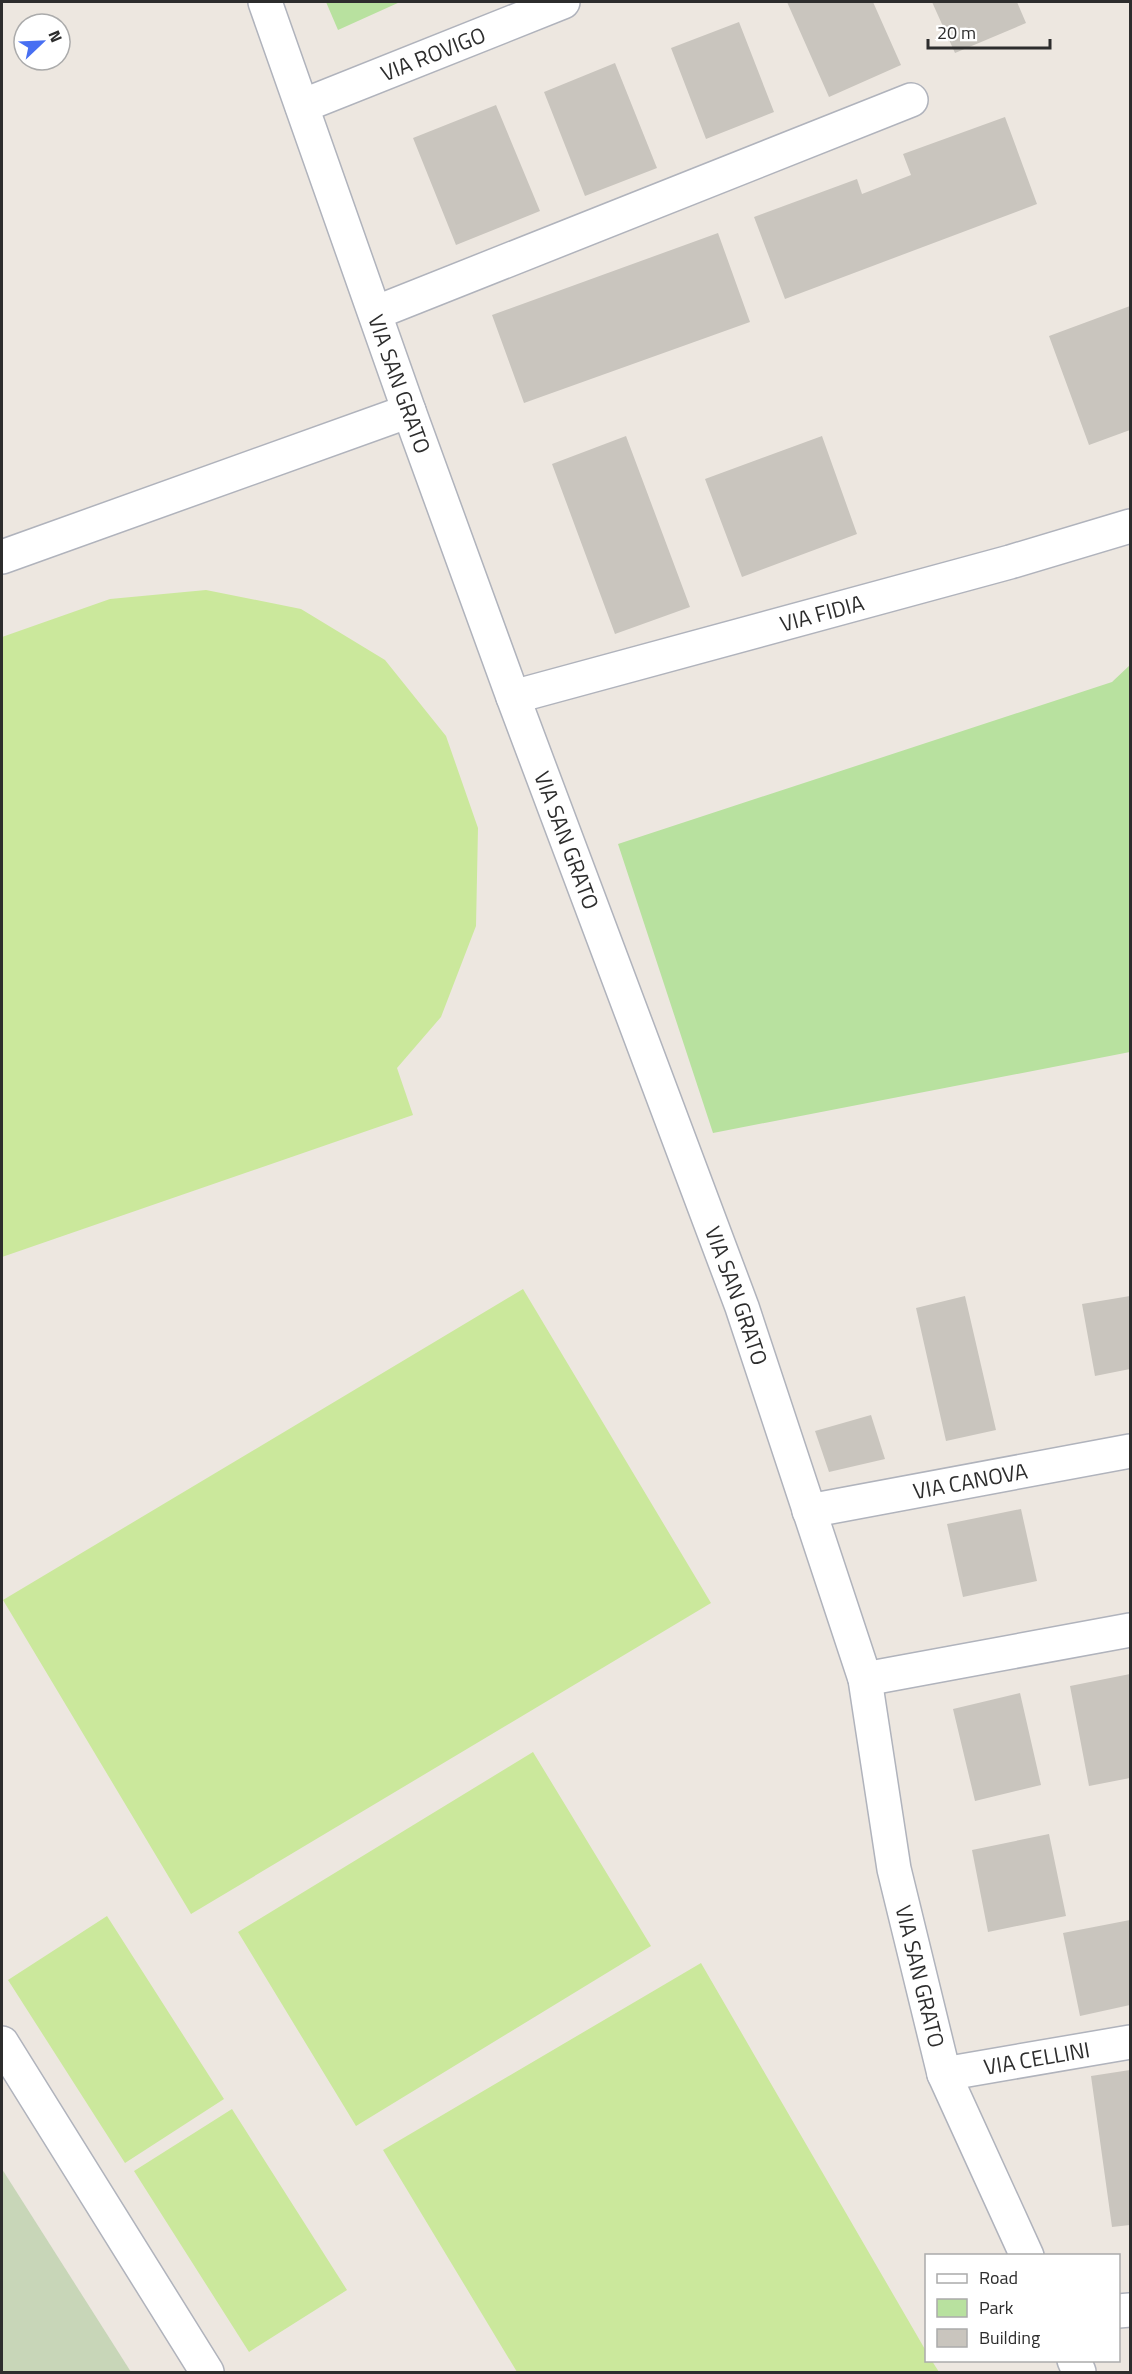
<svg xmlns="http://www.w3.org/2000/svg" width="1132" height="2374" viewBox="0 0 1132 2374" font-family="'Titillium Web',sans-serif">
  <rect width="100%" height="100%" fill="#ede7e0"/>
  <path fill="#b8e19f" d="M326,2H400L338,30Z
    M1130,665V1052L713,1133L618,844L1112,682Z"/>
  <path fill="#c8d6b8" d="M2,2169L131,2372H2Z"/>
  <path fill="#cbe89c" d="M206,590L301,609L385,660L446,736L478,828L476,926L441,1017L397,1068L413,1115L2,1257V637L110,599Z
    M523,1289L711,1603L191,1914L3,1600Z
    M533,1752L651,1946L356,2126L238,1932Z
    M107,1916L224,2099L125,2163L8,1980Z
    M701,1963L926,2351V2360L932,2361L939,2372H517L383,2150Z
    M232,2109L347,2290L249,2352L134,2171Z"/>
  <path fill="#c9c5be" d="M787,2H873L901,65L829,97Z
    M932,2H1017L1026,23L955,53Z
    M739,22L774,112L706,139L671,48Z
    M615,63L657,168L585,196L544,92Z
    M496,105L540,211L456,245L413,138Z
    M1005,117L1037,204L785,299L754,217L857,179L862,194L911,175L903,154Z
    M718,233L750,322L524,403L492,315Z
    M1130,306V430L1089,445L1049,336Z
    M626,436L690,607L615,634L552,464Z
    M822,436L857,534L742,577L705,479Z
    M965,1296L996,1430L946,1441L916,1308Z
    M1130,1296V1369L1095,1376L1082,1304Z
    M871,1415L885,1459L829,1472L815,1431Z
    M1021,1509L1037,1581L963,1597L947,1524Z
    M1130,1674V1778L1089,1786L1070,1686Z
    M1020,1693L1041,1785L975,1801L953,1709Z
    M1049,1834L1066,1916L988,1932L972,1850Z
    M1130,1920V2005L1080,2016L1063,1933Z
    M1130,2070V2225L1112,2227L1091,2076Z"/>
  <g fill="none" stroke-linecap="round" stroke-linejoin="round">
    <g stroke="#b0b3bc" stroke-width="36">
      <g id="minor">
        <path id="s1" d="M265,2L409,411L513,697L742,1307L865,1679L894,1869L944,2074L1027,2256"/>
        <path id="s2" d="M302,106L563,2"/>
        <path d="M375,313L911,100"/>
        <path d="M2,557L409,411"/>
        <path id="s3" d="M513,697L1010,562L1130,526"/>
        <path id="s4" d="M809,1511L1130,1451"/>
        <path d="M865,1679L1130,1630"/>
        <path d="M2,2043L207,2372"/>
        <path id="s5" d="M944,2074L1130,2042"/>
        <path d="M1118,2311L1130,2310"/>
        <path d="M1074,2360L1079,2372"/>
      </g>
    </g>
    <use href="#minor" stroke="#fff" stroke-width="33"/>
  </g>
  <g text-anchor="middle" stroke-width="5" stroke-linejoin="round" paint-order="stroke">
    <g font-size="22" fill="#2d2d2d" stroke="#fff">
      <text dy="8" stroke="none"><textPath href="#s2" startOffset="141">VIA ROVIGO</textPath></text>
      <text dy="8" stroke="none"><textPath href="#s1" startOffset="405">VIA SAN GRATO</textPath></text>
      <text dy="8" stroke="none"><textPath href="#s3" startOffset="320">VIA FIDIA</textPath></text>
      <text dy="8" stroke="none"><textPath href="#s1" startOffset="891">VIA SAN GRATO</textPath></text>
      <text dy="8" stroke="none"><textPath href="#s1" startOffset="1377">VIA SAN GRATO</textPath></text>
      <text dy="8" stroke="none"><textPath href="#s4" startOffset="164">VIA CANOVA</textPath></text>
      <text dy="8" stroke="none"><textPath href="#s1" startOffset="2084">VIA SAN GRATO</textPath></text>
      <text dy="8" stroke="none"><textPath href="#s5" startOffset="94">VIA CELLINI</textPath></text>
    </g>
  </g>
  <rect width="1132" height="2374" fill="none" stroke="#2d2d2d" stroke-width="6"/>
  <rect x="925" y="2254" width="195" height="108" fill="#ffffff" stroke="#ababab" stroke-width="1.5"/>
  <rect x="937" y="2274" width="30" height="9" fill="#ffffff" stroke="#ababab" stroke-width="1.5"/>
  <text x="979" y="2284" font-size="18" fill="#2d2d2d">Road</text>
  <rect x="937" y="2299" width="30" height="18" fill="#b8e19f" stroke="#ababab" stroke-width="1.5"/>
  <text x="979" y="2314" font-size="18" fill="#2d2d2d">Park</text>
  <rect x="937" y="2329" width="30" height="18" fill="#c9c5be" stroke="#ababab" stroke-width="1.5"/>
  <text x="979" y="2344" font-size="18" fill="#2d2d2d">Building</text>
  <g transform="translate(42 42) rotate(67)"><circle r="28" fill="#ffffff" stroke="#ababab" stroke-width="1.5"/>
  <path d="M0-4.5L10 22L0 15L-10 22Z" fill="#486ff2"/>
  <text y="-9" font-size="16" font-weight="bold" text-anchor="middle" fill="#2d2d2d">N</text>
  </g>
  <path d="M928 39v9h122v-9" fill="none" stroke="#2d2d2d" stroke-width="3"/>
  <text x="937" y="39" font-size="18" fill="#2d2d2d" stroke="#ffffff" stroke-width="4.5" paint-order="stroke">20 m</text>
</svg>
